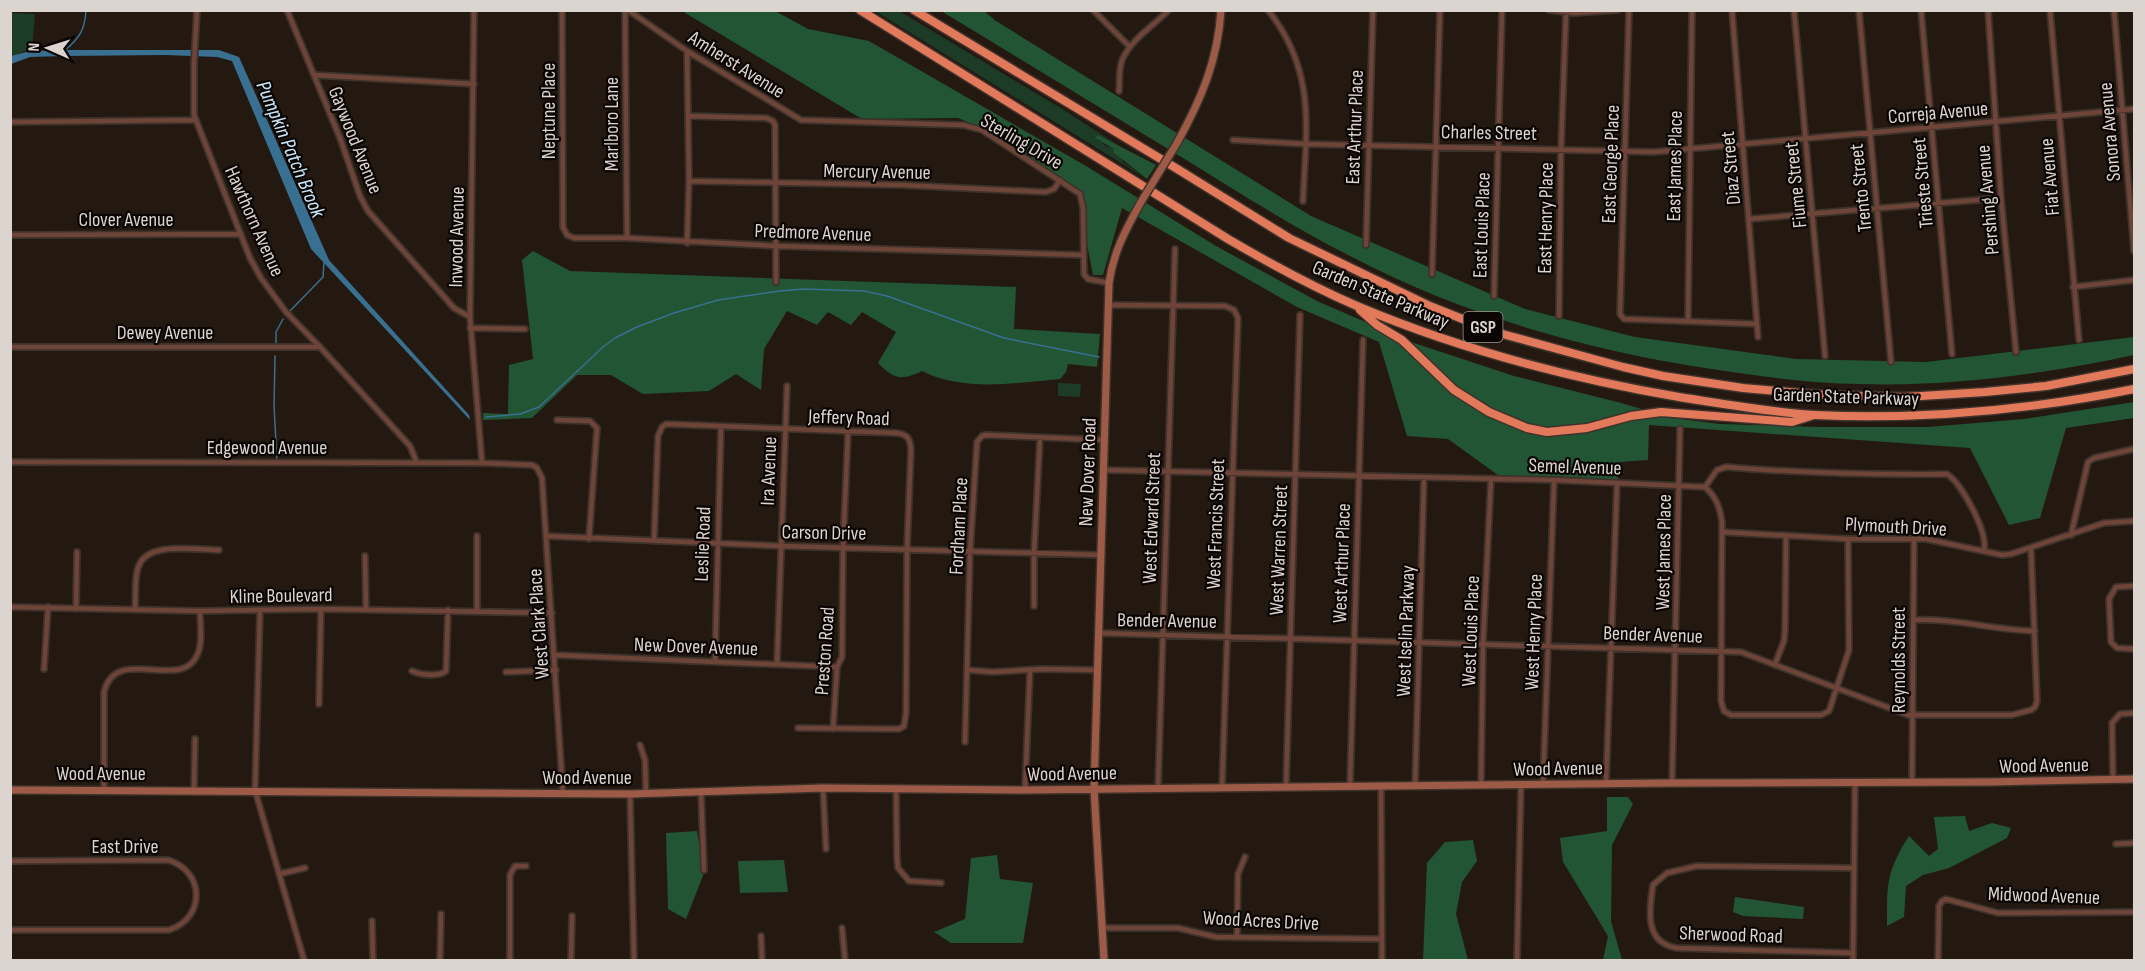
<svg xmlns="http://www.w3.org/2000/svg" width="2145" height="971" viewBox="0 0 2145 971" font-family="'Sofia Sans Condensed',sans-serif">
  <rect width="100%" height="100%" fill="#241910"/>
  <path fill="#1d3c27" d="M875,11H899L1064,110L1122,148L1098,135L1096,138L1106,146L1115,149L1123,162L1147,179Z
    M11,13L35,14L32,48L11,57Z
    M1058,383L1081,384L1080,397L1058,396Z"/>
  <path fill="#225534" d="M682,11H775L808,29L869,41L1086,166L1216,246L1317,301L1414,343L1514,376L1621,403L1672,418L1720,424L1820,427H1928L2024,419L2134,402V418L2066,428L2040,518L2009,525L1970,448L1649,425L1648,460L1620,462L1618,481L1502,478L1448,439L1407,436L1379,342L1297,307L1122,208L1103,275H1093L1077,193L994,133L958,118L862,119Z
    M941,11H984L996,21L1311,216L1525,309L1635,337L1796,359L1926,362L2134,337V355C2045,374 1951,387 1859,384C1808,383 1756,376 1705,368C1582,349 1461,314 1350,256C1293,227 1238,192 1183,158C1102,109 1022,60 941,11Z
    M1098,135L1156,165L1147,179L1113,152L1114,149L1095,138Z
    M533,251L570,271L1016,287L1014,329L1100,334L1097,367L1068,364L1066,372L1060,379C1016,383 963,392 922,371C901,381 894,379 878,363L896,332L862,312L851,325L828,312L817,325L787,311L764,349L761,390L736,374L709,391L643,394L611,375H577L532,418L483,420V413L508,414L509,365L533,359L522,260Z
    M1607,797H1628L1633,804L1612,845L1611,921L1622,960H1603L1608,936L1563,862L1560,838L1607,831Z
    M1965,816L1969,831L1992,823L2011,828L2007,838L1949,868L1923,875L1906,886L1904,917L1887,926C1887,884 1886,872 1909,836L1929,856L1938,849L1934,817Z
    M697,831L704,873L686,919L668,909L666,833Z
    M1473,840L1477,861L1462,882L1456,914L1468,960H1423L1427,863L1445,842Z
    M997,855L1000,879L1033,883L1023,943H951L934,932L965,919L971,858Z
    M784,860L788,892L740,893L738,861Z
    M1735,897L1804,907L1803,919L1743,916L1733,912Z"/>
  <path fill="#397091" d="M63,50H219L239,57L329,260L469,415L470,420L311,249L232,61L217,57L165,55L64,56L30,57L11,64V56L30,51Z"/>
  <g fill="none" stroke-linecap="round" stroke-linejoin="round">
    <path stroke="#397091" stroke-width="1.5" d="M65,50C80,38 85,29 86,10
      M290,311L323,277L324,262
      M276,343V332L283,319
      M275,356L274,406L277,461
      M486,417L520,414L539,407L603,347L615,338L637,327L674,313L718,300L780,291L803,289L864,291L887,296L1004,338L1099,357"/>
    <g stroke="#3e332b" stroke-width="8">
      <path id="street" d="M197,10L194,63V115L250,258L261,278L286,312L320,347L410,446L417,463
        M287,10L340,138L360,196L368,211L454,308L470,317
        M474,10L470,317L482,463
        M562,10L563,227L567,235L574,238H627L777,246L1083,255
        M625,10L627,238
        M628,10L687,51L801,120L963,125L982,130L1080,194L1083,208L1084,274L1088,279L1109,283
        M1093,10L1130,47
        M1268,10C1317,72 1306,129 1303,201
        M1549,10L1574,13L1618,10
        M1629,10L1620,314L1624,319L1757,324
        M1732,10L1758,337
        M1794,10L1825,356
        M1859,10L1891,362
        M1921,10L1952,354
        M1988,10L2001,198L2016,352
        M2050,10L2079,340
        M2114,10L2134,251
        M314,75L474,84
        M1119,91C1120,81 1118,68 1123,58C1132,39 1154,25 1169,10
        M688,116L766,118L773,121L775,125L776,282
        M10,122L196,120
        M1233,140L1305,144L1654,152L2134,109
        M689,181L902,185L1046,192L1054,189L1060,180
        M1749,219L2001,198
        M10,235L241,234
        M687,243L689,181L687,51
        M1366,245L1373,10
        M1432,274L1440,10
        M2073,287L2134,280
        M1494,296L1502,10
        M1109,305L1225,306L1234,310L1238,318L1222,788
        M1559,316L1561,149L1566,12
        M1688,321L1692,10
        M470,328L525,329
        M10,347H320
        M557,420L590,421L597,428L589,539
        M10,462L482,463L532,465L537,468L542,478L563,794
        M1104,470L1554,480L1705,487
        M1705,487C1716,497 1720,507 1722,522L1721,701L1724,711L1731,715H1821L1829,711L1849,650L1848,539
        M1705,487L1717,470L1726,467C1800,473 1873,475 1947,474C1962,484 1988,532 1984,550
        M1722,532L1848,539H1926L2002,555L2011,554L2104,523L2134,521
        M2071,535L2088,462L2094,458L2134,449
        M546,536L781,546L1101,555
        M654,541L658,436L662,427L666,424L896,433C907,434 910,438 911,449L907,550L906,713L904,726L899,729L798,728
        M365,556L366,609
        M2134,586L2116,587L2109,599L2111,642L2117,648L2134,649
        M1034,606V553L1040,438
        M10,607L200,611L321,609L552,613
        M76,609L77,552
        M135,610C136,597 134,581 138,568C146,540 196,550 219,550
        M260,610L255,790L304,960
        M477,610V536
        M1913,620C1954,618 1994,630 2035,631
        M1098,633L1741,652L1908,715H2012L2031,710L2035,707L2037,701L2031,549
        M555,655L837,667
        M715,662L721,427
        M777,664L787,386
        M1775,664L1784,641L1785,629L1786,537
        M44,669L48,607
        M968,670L993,672L1042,669L1098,670
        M412,671C421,675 438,677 446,671L448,610
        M506,672L556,670
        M319,704L321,609
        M833,729L837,667L842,657L843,548L848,432
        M965,742L970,553L977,442L982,436L986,435L1105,440
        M640,745L645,760L646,794
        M2113,779L2112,723L2120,714L2134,713
        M1912,782L1914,539
        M1672,783L1680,429
        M1543,784L1554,480
        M1606,784L1617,483
        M1481,785L1483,643L1491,479
        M1350,786L1363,340
        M1381,786L1382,960
        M1415,786L1424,478
        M1286,787L1300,315
        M823,788L826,849
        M896,789L897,858L898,868L909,881L941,883
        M1158,789L1175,249
        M104,790V692C116,643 183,694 198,653C203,641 200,624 200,611
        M194,790L195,739
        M1025,790L1030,670
        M701,792L704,870
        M630,794L634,960
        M2116,844L2134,843
        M10,861L168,860C205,871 206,918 169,930H10
        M279,874L305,868
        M372,921L373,960
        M842,928L845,960
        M1104,928H1178L1216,937L1382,939
        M761,936L762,960
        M1237,937L1238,874L1245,857
        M1853,953L1677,948C1644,943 1649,910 1653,885L1667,873L1697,866L1854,868
        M440,960L441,914
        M510,960V875L515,866H526
        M571,960L572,916
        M1517,960L1521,785
        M1853,960L1855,783
        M1938,960L1939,906L1942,901L1946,899L1998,913L2134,912"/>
    </g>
    <g stroke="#3e332b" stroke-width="10">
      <path id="secondary" d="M1177,143C1201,100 1218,60 1221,10
        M10,790L630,794L823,788L1025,790L1672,783L1988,782L2134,779
        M1104,960L1094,789L1109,283C1113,253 1126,229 1141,202"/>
    </g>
    <g stroke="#3e332b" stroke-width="11">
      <path id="highway" d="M860,10L1228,239C1269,263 1313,287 1357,306C1461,350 1569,378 1679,397C1724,404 1769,412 1815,415C1922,420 2030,410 2134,389
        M914,10L1179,170L1289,238L1430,306L1495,332L1623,367L1663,376L1743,388L1824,395L1905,397L1985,392L2046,386L2134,369
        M1360,310L1377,325L1402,340L1454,390L1489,412L1527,428L1547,432L1587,428L1631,416L1661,412L1792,422L1811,416"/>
    </g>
    <use href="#street" stroke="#6e4438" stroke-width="4.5"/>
    <use href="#secondary" stroke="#9d5a47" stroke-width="7"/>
    <use href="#highway" stroke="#e2795b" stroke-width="8"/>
    <g stroke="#3e332b" stroke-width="10" stroke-linecap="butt">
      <path id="secondary-bridge" d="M1141,202L1177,143"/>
    </g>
    <use href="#secondary-bridge" stroke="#9d5a47" stroke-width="7"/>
  </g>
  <g text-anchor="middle" stroke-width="4.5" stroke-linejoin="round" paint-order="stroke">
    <rect fill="#0a0503" stroke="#9d9691" stroke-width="1.5" x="1463.5" y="312" width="39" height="30" rx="4.5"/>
    <g font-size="18" font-weight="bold" fill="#dcd4ce">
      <text x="1483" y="333">GSP</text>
    </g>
    <g font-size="20" fill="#dcd4ce" stroke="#0a0503">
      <text transform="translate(737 64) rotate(32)" y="7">Amherst Avenue</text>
      <text transform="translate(548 111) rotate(-90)" y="7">Neptune Place</text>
      <text transform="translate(1938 112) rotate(-5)" y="7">Correja Avenue</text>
      <text transform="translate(611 124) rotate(-90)" y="7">Marlboro Lane</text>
      <text transform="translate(1354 127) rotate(-88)" y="7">East Arthur Place</text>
      <text transform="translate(1489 132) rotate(1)" y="7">Charles Street</text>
      <text transform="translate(2109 132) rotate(-95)" y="7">Sonora Avenue</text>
      <text transform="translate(356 140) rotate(68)" y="7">Gaywood Avenue</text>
      <text transform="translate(1022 141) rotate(30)" y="7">Sterling Drive</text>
      <text transform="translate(1610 164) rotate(-88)" y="7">East George Place</text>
      <text transform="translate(1674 166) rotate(-89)" y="7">East James Place</text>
      <text transform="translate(1730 168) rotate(-95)" y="7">Diaz Street</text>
      <text transform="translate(877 171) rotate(1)" y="7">Mercury Avenue</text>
      <text transform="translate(2049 177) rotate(-95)" y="7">Fiat Avenue</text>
      <text transform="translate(1922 183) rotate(-95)" y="7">Trieste Street</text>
      <text transform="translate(1795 185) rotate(-96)" y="7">Fiume Street</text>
      <text transform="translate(1860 188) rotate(-96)" y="7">Trento Street</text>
      <text transform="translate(1987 200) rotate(-95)" y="7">Pershing Avenue</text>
      <text transform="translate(1545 218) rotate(-89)" y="7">East Henry Place</text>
      <text x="126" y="226">Clover Avenue</text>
      <text transform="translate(255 221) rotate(66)" y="7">Hawthorn Avenue</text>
      <text transform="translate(1481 225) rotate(-88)" y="7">East Louis Place</text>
      <text transform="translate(813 232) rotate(2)" y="7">Predmore Avenue</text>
      <text transform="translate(456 237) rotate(-89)" y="7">Inwood Avenue</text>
      <text transform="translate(1381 294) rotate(23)" y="7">Garden State Parkway</text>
      <text x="165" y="339">Dewey Avenue</text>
      <text transform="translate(1846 396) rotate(2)" y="7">Garden State Parkway</text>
      <text transform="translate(849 417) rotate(2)" y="7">Jeffery Road</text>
      <text x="267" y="454">Edgewood Avenue</text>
      <text transform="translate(1575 466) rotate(2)" y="7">Semel Avenue</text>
      <text transform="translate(768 471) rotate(-88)" y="7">Ira Avenue</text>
      <text transform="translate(1087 472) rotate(-88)" y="7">New Dover Road</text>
      <text transform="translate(1151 518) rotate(-88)" y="7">West Edward Street</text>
      <text transform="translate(1215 524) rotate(-88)" y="7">West Francis Street</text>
      <text transform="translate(958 526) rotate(-87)" y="7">Fordham Place</text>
      <text transform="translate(1896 526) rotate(3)" y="7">Plymouth Drive</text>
      <text transform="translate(824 532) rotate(1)" y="7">Carson Drive</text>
      <text transform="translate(702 544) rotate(-88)" y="7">Leslie Road</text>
      <text transform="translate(1278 550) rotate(-88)" y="7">West Warren Street</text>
      <text transform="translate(1663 552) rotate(-89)" y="7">West James Place</text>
      <text transform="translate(1341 563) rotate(-88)" y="7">West Arthur Place</text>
      <text transform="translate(281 595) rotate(-1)" y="7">Kline Boulevard</text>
      <text transform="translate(1167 620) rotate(1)" y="7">Bender Avenue</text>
      <text transform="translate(538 624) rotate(-94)" y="7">West Clark Place</text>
      <text transform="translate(1405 631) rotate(-88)" y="7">West Iselin Parkway</text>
      <text transform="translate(1470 631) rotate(-88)" y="7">West Louis Place</text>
      <text transform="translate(1533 632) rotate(-88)" y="7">West Henry Place</text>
      <text transform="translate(1653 634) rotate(2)" y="7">Bender Avenue</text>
      <text transform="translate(696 646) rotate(2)" y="7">New Dover Avenue</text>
      <text transform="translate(824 651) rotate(-86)" y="7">Preston Road</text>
      <text transform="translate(1898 660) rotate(-90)" y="7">Reynolds Street</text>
      <text transform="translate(2044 765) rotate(-1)" y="7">Wood Avenue</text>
      <text transform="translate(1558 768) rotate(-1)" y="7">Wood Avenue</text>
      <text x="101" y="780">Wood Avenue</text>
      <text transform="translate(1072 773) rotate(-1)" y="7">Wood Avenue</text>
      <text x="587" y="784">Wood Avenue</text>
      <text x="125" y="853">East Drive</text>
      <text transform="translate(2044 895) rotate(2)" y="7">Midwood Avenue</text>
      <text transform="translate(1261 920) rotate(3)" y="7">Wood Acres Drive</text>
      <text transform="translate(1731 934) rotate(2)" y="7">Sherwood Road</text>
    </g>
    <g font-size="21" font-style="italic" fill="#c8e7fb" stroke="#0a0503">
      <text transform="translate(291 149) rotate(67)" y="7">Pumpkin Patch Brook</text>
    </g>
  </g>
  <rect width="2145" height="971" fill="none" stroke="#dcd4ce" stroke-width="24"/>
  <g transform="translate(48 48) rotate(273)" stroke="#0a0503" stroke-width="4.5" paint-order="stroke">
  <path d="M0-4.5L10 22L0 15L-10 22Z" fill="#dcd4ce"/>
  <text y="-9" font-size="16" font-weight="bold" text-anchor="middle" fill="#dcd4ce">N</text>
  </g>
</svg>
